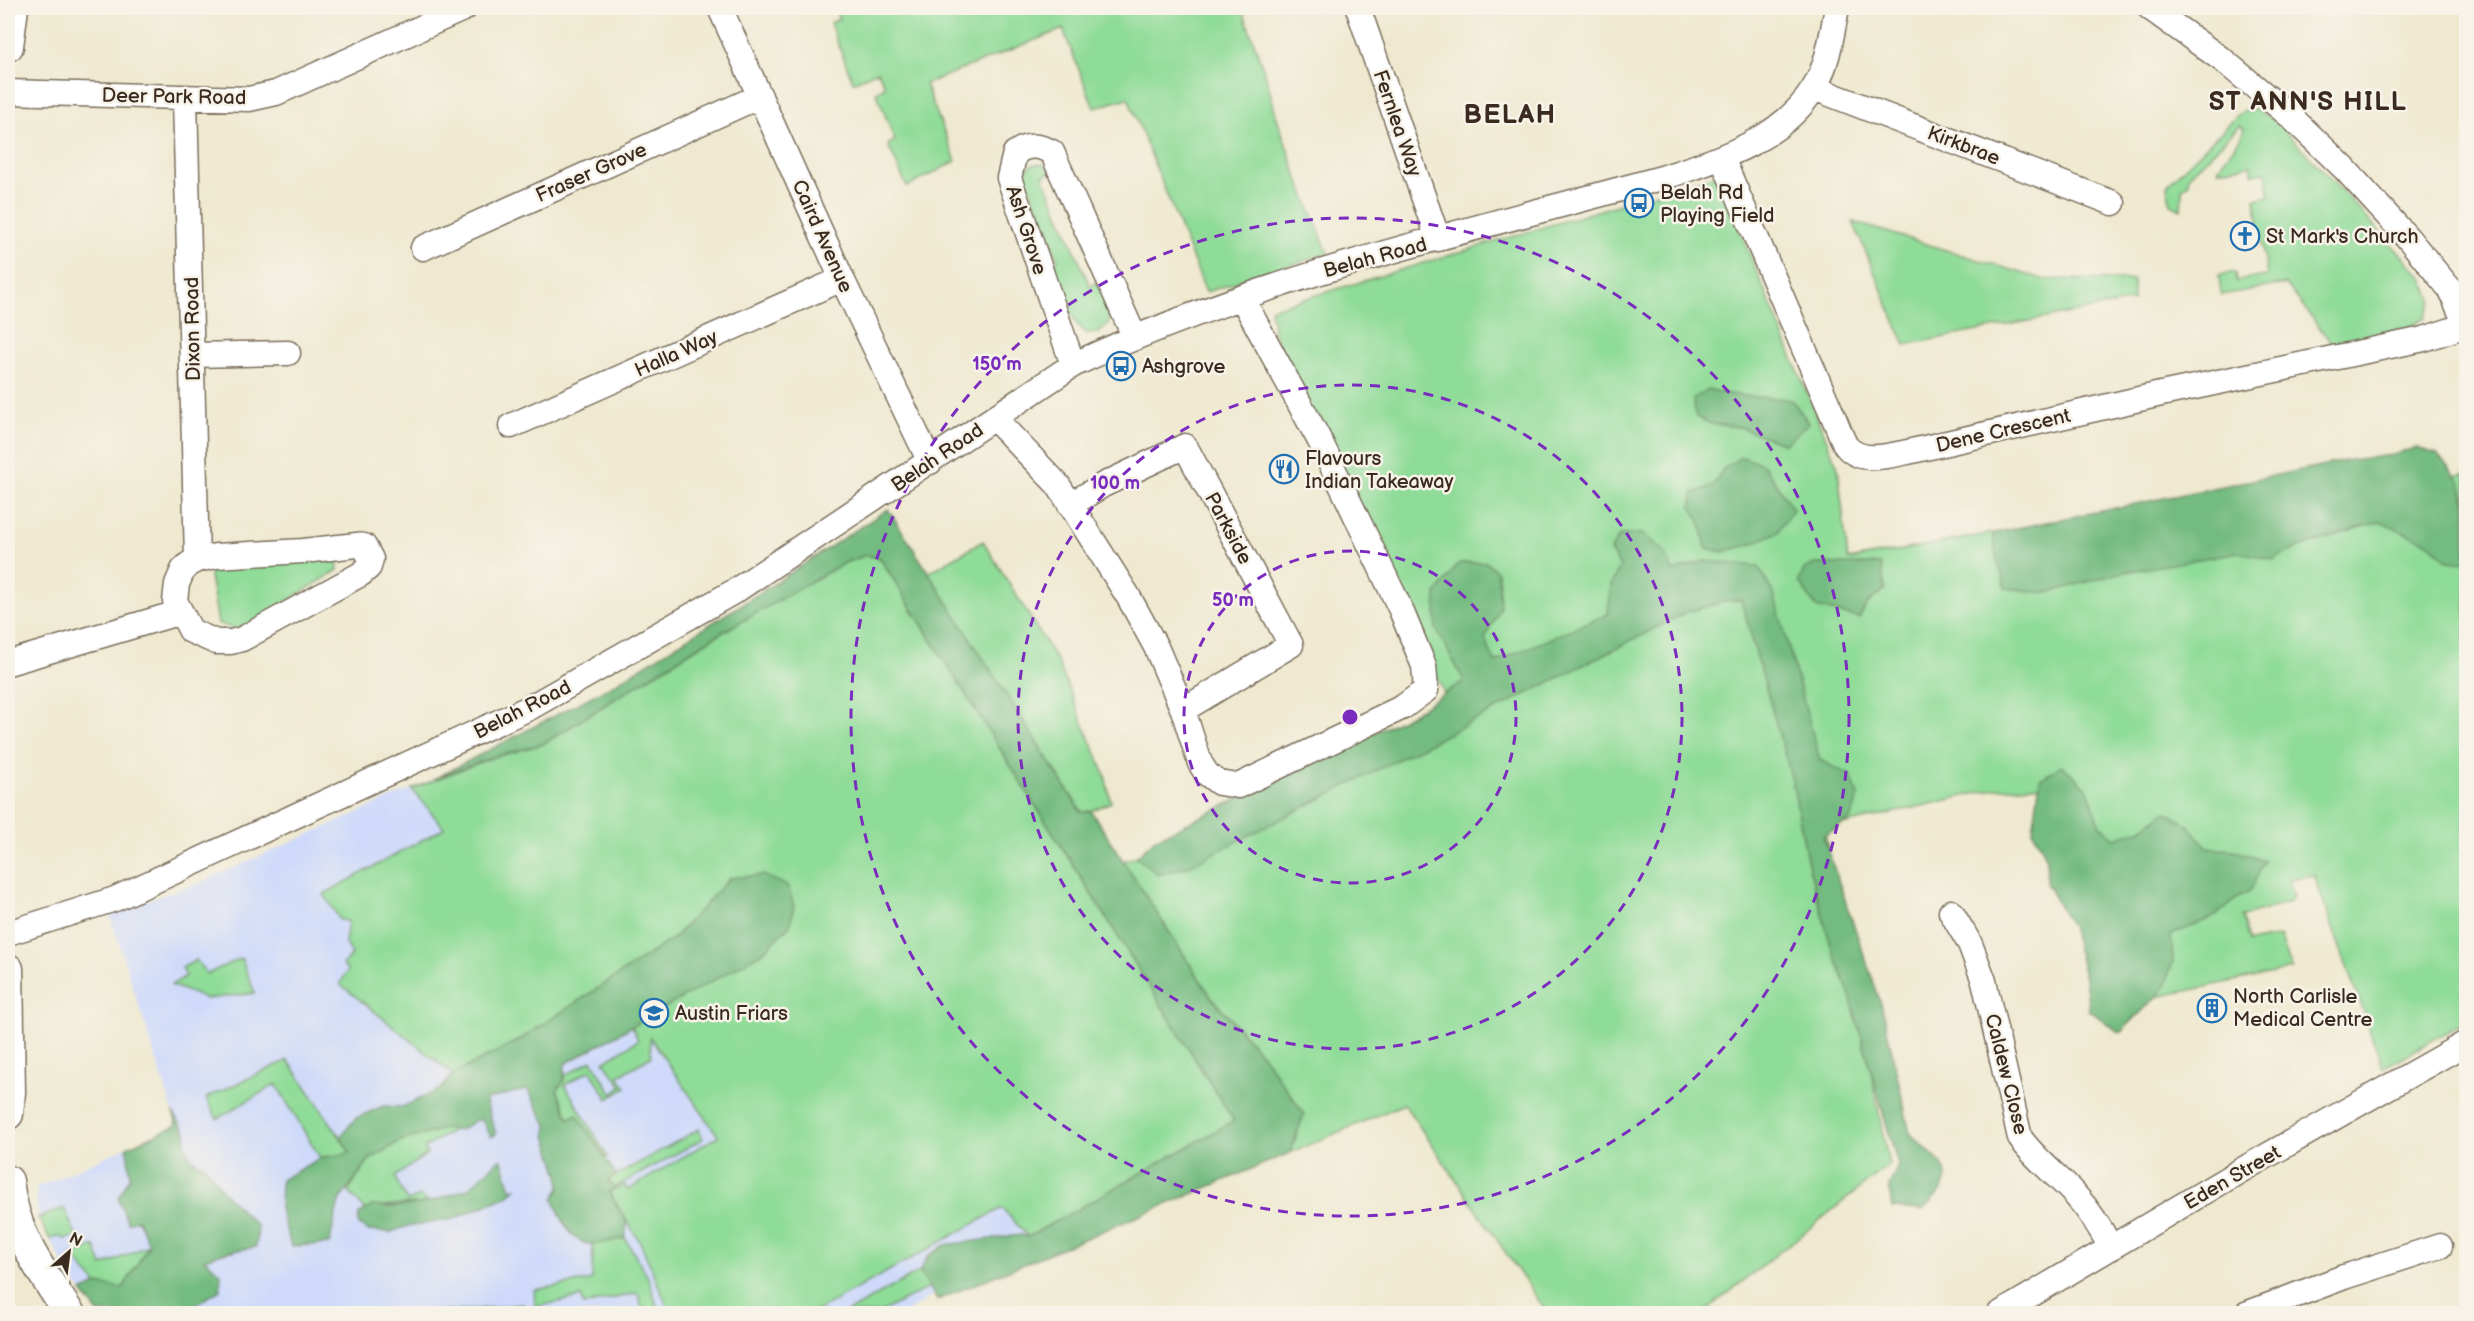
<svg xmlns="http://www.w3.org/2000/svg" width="2474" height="1321" viewBox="0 0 2474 1321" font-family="'Balsamiq Sans',sans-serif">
  <rect width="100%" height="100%" fill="#f7f3e8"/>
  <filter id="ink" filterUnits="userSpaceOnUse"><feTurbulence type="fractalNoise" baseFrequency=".0167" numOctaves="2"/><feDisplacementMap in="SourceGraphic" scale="12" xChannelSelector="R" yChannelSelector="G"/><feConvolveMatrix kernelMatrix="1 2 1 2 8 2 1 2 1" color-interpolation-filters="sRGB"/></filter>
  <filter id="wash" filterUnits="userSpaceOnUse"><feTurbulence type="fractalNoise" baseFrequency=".008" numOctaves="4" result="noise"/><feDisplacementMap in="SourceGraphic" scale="24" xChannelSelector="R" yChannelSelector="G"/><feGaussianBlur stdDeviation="1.35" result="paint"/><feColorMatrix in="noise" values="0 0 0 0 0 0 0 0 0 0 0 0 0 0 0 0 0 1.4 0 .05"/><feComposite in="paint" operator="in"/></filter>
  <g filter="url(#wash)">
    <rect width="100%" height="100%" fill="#efe9d0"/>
    <path fill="#cfdafa" d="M844,563L1028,1237L997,1249L950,1285L906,1313H98L71,1278L38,1218L36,1188L177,1124L109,913L199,883L434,779L491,758L626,690Z"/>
    <path fill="#8fdb98" stroke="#65825b" stroke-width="1.5" d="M834,8H1242L1267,80L1276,115L1296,174L1328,253L1206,292L1128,98L1094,108L1063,29L925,84L956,161L907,187L888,145L895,140L876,92L885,87L878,71L853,82L830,23L839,19Z
      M2250,107L2276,121L2423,278L2432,299L2425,318L2407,328L2332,344L2286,284L2221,295L2219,275L2235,272L2236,281L2267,276L2255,199L2270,196L2266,172L2253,174L2251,165L2218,170C2225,153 2239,148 2244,128L2239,126L2189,176V184L2182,188L2181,210L2171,205L2167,187L2171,181L2239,114Z
      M1034,164H1043L1051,172L1043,176L1090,286L1097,282L1110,312L1108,325L1098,333H1086L1076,323L1050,265L1058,260L1027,181L1019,183L1025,169Z
      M1717,175L1838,468L1848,560L1993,533L1996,550L2464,474L2466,480V1021L2383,1068L2314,875L2289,879L2294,896L2290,902L2242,917L2249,942L2280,936L2292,969L2138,1001L2058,784L1994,789L1825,829L1824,827L1889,1165L1703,1313H1547L1404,1104L1290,1153L1304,1114L1263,1056L1210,995L1123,861L1136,857L1155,839L1401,720L1445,695L1380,547L1276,342L1270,309Z
      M1853,222L2042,279L2133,280V301L1905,345Z
      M983,541L1057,661L1105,775L1111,802L1091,811L1082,812L928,573Z
      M866,555L880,558L1234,1121L1028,1237L1002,1208L813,1313H670L641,1244L609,1192L625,1185L628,1190L718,1136L650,1037L651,1057L618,1076L626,1088L608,1099L590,1070L565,1085L608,1157L606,1158L577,1115L569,1119L557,1089L564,1081V1076L592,1060L612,1094L622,1086L604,1062L638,1040L632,1026L762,953L790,925L730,879L674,938L518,1041L453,1074L340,984L348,970L342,964L349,959L352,953L345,943L348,921L340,920L324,894L444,828L412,789L491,758L543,744L709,640L844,563Z
      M337,558L338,570L238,631L218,623L210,576L212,563Z
      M241,958L255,993L206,999L171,985L186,976L182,968L196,960L207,974Z
      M288,1060L292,1066L351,1153L320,1158L276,1084L217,1119L206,1098Z
      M446,1128L454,1130L424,1148L427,1154L395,1177L407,1201L420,1196L427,1201L426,1203C411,1205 376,1204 365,1210L348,1191L369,1160L400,1141Z
      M699,1129L703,1139L614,1188L608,1180Z
      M64,1208L77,1237L65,1239L57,1236L50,1239L38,1218Z
      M625,1238L649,1279L659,1313H643L638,1293L583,1305L581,1297L535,1307L534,1290L592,1280L593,1244Z
      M149,1245L123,1288L96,1284L72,1255L95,1246L102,1266Z
      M920,1271L930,1287L879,1313L844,1314Z
      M523,1304V1313H411L472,1310Z"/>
    <path fill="#73bb80" stroke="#57724f" stroke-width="1.5" d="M1708,389C1735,398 1764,396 1792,400L1809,423L1785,444L1739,427L1711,424L1696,417L1693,399Z
      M2416,448L2437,454L2460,481L2466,503V563L2448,561L2431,544L2380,521L2295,549L2273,560L2239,552L2120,573L2047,593L2006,588L1996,556L1993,533L2350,460L2393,455Z
      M1741,457L1763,464L1793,509L1778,532L1752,544L1722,552L1706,548L1701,524L1692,507L1693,493L1713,486L1723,469Z
      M888,509L1081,812L1091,811L1211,997L1263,1056L1304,1114L1290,1153L937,1300L920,1271L928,1256L945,1245L1021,1235L1028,1237L1234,1121L880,558L866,555L844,563L709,640L543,744L491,758L434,779L613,685L752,598Z
      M1643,534L1665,553L1673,571L1704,561L1758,566L1773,591L1820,760L1850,775L1859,796L1850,820L1823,836L1882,1007L1910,1133C1937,1164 1969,1169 1922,1210L1892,1208L1889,1186L1898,1165L1849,993L1831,946L1808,864L1792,780L1741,600L1727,601L1687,612L1189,866L1159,875L1136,857L1155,839L1411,715L1464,681L1436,628V594L1459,563L1486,562L1498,572L1500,608L1485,639L1495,662L1608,614L1611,585L1620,566L1610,551L1620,535Z
      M1815,564H1881L1885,589L1867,604L1859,618L1816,607L1799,582L1804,569Z
      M2062,765L2087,788L2101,826L2115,838L2142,829L2166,812L2189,825L2207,848L2234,850L2264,861L2251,890L2235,899L2216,916L2171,935L2173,962L2163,990L2120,1033L2089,1010L2085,979L2071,926L2046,883L2047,858L2033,831L2040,780Z
      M763,875L788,886L794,906L790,925L762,953L565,1064L564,1081L557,1090L569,1119L577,1114L616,1175L608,1180L614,1188L609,1192L627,1222L625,1238C614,1240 593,1248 582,1242C568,1236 559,1212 553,1199L560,1188L559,1175L546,1135L547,1125L527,1089L485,1100L496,1134L491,1137L482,1120H476L459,1131L447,1128L400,1141L369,1160L339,1201L329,1244L291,1246L280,1210L281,1180L320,1158L350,1153L340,1137L356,1118L383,1106L402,1107L441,1089L453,1074L518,1041L674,938L730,878Z
      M173,1112L186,1132L185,1144L190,1158L206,1167L225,1194L258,1227L256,1247L226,1252L204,1259L221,1273L220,1290L192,1307L191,1313H98L82,1292L96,1284L123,1288L149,1245L138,1219L128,1223L118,1198L130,1177L127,1147L177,1125Z
      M501,1158L511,1189L516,1188L508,1196L453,1219L408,1226L391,1232L369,1231L358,1224L359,1214L372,1206L392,1207L426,1203L468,1189Z"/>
  </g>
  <g filter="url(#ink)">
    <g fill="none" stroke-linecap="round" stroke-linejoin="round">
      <g stroke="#7a6d5c" stroke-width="27">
        <path id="minor" d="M720,8L842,279L930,462
          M1358,8L1438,239
          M2150,8L2224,61L2290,116L2344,168L2407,237L2450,289L2466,325
          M1814,88L2113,203
          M8,92L249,99L276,93L465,8
          M185,99L197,560
          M1722,158L1836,423C1839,430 1842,439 1846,446C1861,465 1892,455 1912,451L2161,394L2424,339L2466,325
          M423,248L760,96
          M193,355L288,353
          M1073,365L1009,178L1015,153C1028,144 1038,145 1052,152L1134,336
          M994,418L1058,485L1128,596L1156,647L1183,710L1200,763L1207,774L1219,783L1238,786L1403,707L1426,690L1424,666L1401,610L1321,443L1242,298
          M511,426L842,279
          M1070,505L1103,485L1185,446L1291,645L1183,710
          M357,545L364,546L371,559L369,567L361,574L242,639L231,642H216L191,631L175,601L177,584L183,570L189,564L197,560L216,556L303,551Z
          M8,663L181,612
          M1951,912L1970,944L1984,981L2020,1138C2036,1160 2058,1176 2076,1196C2091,1212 2101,1229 2111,1248
          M8,933L115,899L529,708L735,591L1073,365C1261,277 1466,232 1665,177C1719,159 1782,140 1814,88C1828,65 1832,33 1837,8
          M1999,1314L2240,1171L2466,1043
          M2246,1314L2344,1277L2440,1246"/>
      </g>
      <g stroke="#7a6d5c" stroke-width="33">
        <path id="tertiary" d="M8,46L13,8
          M8,969L10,1092L8,1114
          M8,1181C14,1234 40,1270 70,1314"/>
      </g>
      <use href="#minor" stroke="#fff" stroke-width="24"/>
      <use href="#tertiary" stroke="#fff" stroke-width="30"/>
    </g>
  </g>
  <g fill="none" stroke="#7b2cbf" stroke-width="3" stroke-dasharray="10 8">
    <circle cx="1350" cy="717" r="166"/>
    <circle cx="1350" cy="717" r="332"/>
    <circle cx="1350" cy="717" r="499"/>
  </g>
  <defs>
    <g id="bus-ring" transform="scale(1.5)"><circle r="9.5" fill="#f7f3e8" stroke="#1f6fb2" stroke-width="1.5"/><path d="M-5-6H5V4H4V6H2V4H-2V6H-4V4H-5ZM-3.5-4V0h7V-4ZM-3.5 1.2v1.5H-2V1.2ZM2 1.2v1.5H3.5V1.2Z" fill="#1f6fb2"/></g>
    <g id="church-ring" transform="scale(1.5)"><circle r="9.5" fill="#f7f3e8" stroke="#1f6fb2" stroke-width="1.5"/><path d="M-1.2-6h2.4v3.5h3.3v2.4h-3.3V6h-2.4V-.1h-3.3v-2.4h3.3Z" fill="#1f6fb2"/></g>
    <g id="restaurant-ring" transform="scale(1.5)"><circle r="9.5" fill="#f7f3e8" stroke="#1f6fb2" stroke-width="1.5"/><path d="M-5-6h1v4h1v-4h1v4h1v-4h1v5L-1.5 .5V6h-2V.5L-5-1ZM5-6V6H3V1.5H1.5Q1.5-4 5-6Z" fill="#1f6fb2"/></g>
    <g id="building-ring" transform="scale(1.5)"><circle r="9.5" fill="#f7f3e8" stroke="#1f6fb2" stroke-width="1.5"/><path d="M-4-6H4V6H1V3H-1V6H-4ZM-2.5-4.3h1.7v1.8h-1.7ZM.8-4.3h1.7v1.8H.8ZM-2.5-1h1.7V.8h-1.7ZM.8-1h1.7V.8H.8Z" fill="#1f6fb2"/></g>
    <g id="school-ring" transform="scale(1.5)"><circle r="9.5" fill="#f7f3e8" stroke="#1f6fb2" stroke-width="1.5"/><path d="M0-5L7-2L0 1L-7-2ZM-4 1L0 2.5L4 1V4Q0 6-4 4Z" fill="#1f6fb2"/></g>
  </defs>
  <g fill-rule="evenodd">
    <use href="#bus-ring" x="1639" y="203"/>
    <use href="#church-ring" x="2245" y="236"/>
    <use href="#bus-ring" x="1121" y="366"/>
    <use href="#restaurant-ring" x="1284" y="469"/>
    <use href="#building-ring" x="2212" y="1008"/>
    <use href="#school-ring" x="654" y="1013"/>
  </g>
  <g text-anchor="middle" stroke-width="5" stroke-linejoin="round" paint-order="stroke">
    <g font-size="20" fill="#3b2a1e" stroke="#f7f3e8">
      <text transform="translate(174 96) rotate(1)" y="7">Deer Park Road</text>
      <text transform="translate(1398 123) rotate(71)" y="7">Fernlea Way</text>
      <text transform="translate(1964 145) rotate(21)" y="7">Kirkbrae</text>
      <text transform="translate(591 172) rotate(-24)" y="7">Fraser Grove</text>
      <text transform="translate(1027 230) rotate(72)" y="7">Ash Grove</text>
      <text transform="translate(823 236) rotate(66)" y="7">Caird Avenue</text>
      <text transform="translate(1375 257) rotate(-15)" y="7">Belah Road</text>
      <text transform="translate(192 329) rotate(-91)" y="7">Dixon Road</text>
      <text transform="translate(676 353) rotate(-24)" y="7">Halla Way</text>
      <text transform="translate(2003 430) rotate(-13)" y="7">Dene Crescent</text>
      <text transform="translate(937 457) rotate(-34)" y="7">Belah Road</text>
      <text transform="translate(1229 528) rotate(62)" y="7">Parkside</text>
      <text transform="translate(522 709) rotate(-27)" y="7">Belah Road</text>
      <text transform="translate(2007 1074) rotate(76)" y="7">Caldew Close</text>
      <text transform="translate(2232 1177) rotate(-30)" y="7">Eden Street</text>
    </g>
    <g font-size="20" fill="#3b2a1e" stroke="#f7f3e8" text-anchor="start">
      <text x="1660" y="199">Belah Rd<tspan x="1660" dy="23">Playing Field</tspan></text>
      <text x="2266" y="243">St Mark's Church</text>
      <text x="1142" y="373">Ashgrove</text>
      <text x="1305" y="465">Flavours<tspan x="1305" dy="23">Indian Takeaway</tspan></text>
      <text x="2233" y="1003">North Carlisle<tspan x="2233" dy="23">Medical Centre</tspan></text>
      <text x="675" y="1020">Austin Friars</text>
    </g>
    <g font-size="26" font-weight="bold" letter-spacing="1.5" fill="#3b2a1e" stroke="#f7f3e8">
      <text x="2308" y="110">ST ANN'S HILL</text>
      <text x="1510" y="123">BELAH</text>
    </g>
  </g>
  <circle cx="1350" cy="717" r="9" fill="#7b2cbf" stroke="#f7f3e8" stroke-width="3"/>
  <g font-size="18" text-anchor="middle" font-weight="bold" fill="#7b2cbf" stroke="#f7f3e8" stroke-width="5" stroke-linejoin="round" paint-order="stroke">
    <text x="997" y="370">150 m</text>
    <text x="1115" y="489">100 m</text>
    <text x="1233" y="606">50 m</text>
  </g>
  <rect width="2474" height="1321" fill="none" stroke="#f7f3e8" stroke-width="30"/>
  <g transform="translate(69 1252) rotate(28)" stroke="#f7f3e8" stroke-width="4.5" paint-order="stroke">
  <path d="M0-4.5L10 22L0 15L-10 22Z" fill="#3b2a1e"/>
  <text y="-9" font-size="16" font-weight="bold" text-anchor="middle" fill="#3b2a1e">N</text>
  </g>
</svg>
